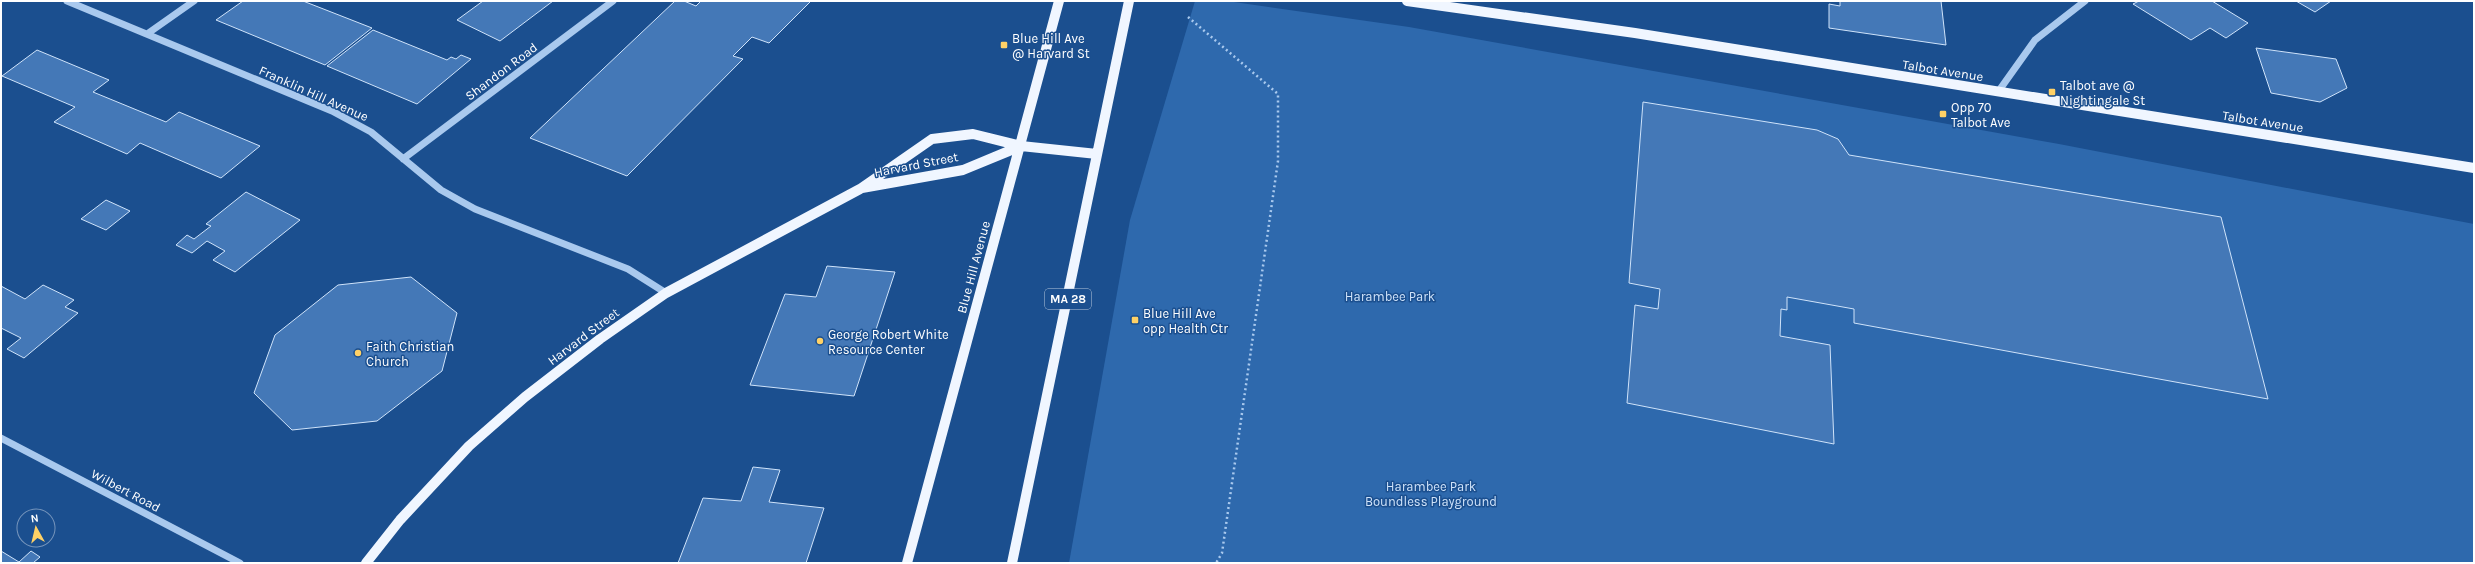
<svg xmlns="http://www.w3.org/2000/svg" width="2475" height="564" viewBox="0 0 2475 564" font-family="Karla,sans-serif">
  <rect width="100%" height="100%" fill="#1b4f8f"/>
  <path fill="#2e69ad" d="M1195,1H1227L1409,27L2059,144L2474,224V563H1069L1130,220Z"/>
  <path fill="#4478b7" stroke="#cfe3fa" d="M243,1H303L372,28L325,65L216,20Z
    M483,1H553L500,41L457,20Z
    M675,1H684L696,6L701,1H811L769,43L752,37L733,56L743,59L627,176L530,138Z
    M1840,1H1941L1946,45L1829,28V4L1840,6Z
    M2139,1H2212L2248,23L2226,38L2210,28L2191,40L2133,4Z
    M2296,1H2331L2315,12Z
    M373,30L447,60L451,57L456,59L461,55L471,59L417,104L327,66Z
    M2256,48L2336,59L2347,88L2320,102L2271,93Z
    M37,50L109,80L93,92L166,122L179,112L260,146L221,178L140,143L127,154L54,122L75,107L2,76Z
    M1643,102L1817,130L1838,139L1849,155L2221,217L2268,399L1854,323V309L1787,297V310L1781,309L1780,336L1830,345L1834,444L1627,403L1635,305L1658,309L1660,289L1629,283Z
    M246,192L300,220L235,272L213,260L225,251L207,241L192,253L176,245L187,235L194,239L211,226L206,224Z
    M106,200L130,211L106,230L81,219Z
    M827,266L895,272L854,396L750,385L785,294L816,297Z
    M411,277L457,313L442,371L377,421L292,430L254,393L275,335L338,285Z
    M43,285L74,300L65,307L78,313L24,358L7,349L21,338L1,328V286L25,299Z
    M753,467L780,470L769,502L824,508L806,563H678L703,498L741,501Z
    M1,551L19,562L31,551L40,557L33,563H1Z"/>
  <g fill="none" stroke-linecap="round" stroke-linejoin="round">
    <path stroke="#a9c9ee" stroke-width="2.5" stroke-dasharray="2 3" stroke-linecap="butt" d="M1188,17L1278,94V161L1222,553L1216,563"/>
    <path stroke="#a9c9ee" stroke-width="7" d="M67,1L332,111L371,132L441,190L475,209L628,269L666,293
      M147,34L194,1
      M1998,92L2035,40L2085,1
      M403,159L613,1
      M1,438L240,563"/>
    <path stroke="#f0f6ff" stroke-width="10" d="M1407,1L1635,33L2474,168
      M862,188L963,170L1021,146
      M366,563L400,520L469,446L525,397L600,339L666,293L860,189L932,139L973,134L1021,146L1097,154
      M907,563L1059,1
      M1012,563L1129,1"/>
  </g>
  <g fill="#ffd166" stroke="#1b4f8f" stroke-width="1.5">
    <rect x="1000" y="41" width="8" height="8" rx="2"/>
    <rect x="2048" y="88" width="8" height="8" rx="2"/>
    <rect x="1939" y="110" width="8" height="8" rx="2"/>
    <rect x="1131" y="316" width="8" height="8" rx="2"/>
    <circle cx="820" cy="341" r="4"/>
    <circle cx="358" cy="353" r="4"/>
  </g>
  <g text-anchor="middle" stroke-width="3" stroke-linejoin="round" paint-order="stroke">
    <rect fill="#1b4f8f" stroke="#bbcadd" stroke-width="1" x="1045" y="289" width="46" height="20" rx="3"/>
    <g font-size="12" font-weight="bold" fill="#fff">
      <text x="1068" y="303">MA 28</text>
    </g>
    <g font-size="13" fill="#fff" stroke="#1b4f8f" text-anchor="start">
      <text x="1012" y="43">Blue Hill Ave<tspan x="1012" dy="15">@ Harvard St</tspan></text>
      <text x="2060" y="90">Talbot ave @<tspan x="2060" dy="15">Nightingale St</tspan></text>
      <text x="1951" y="112">Opp 70<tspan x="1951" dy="15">Talbot Ave</tspan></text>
      <text x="1143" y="318">Blue Hill Ave<tspan x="1143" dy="15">opp Health Ctr</tspan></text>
      <text x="828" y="339">George Robert White<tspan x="828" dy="15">Resource Center</tspan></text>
      <text x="366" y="351">Faith Christian<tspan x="366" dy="15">Church</tspan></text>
    </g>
    <g font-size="13" fill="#fff" stroke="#1b4f8f">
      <text transform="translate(1943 70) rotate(9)" y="5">Talbot Avenue</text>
      <text transform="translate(501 71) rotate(-37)" y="5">Shandon Road</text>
      <text transform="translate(314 93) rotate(24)" y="5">Franklin Hill Avenue</text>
      <text transform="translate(2263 121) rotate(9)" y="5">Talbot Avenue</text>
      <text transform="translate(916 164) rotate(-11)" y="5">Harvard Street</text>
      <text transform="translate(973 267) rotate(-75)" y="5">Blue Hill Avenue</text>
      <text transform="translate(583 336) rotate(-37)" y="5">Harvard Street</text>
      <text transform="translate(126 490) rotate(28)" y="5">Wilbert Road</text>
    </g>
    <g font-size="13" fill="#cfe3fa" stroke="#1b4f8f">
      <text x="1390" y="301">Harambee Park</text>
      <text x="1431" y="491">Harambee Park<tspan x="1431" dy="15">Boundless Playground</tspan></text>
    </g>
  </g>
  <rect width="2475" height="564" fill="none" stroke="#ffffff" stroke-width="4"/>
  <g transform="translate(36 528) rotate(352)"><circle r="19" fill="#1b4f8f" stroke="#7695bc"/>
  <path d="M0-3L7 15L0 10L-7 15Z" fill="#ffd166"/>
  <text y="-6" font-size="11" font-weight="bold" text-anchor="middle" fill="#ffffff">N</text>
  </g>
</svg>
